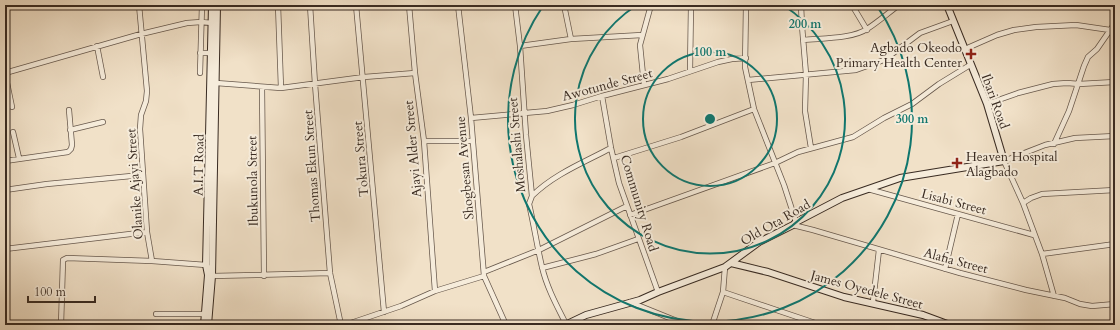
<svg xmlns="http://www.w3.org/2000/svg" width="1120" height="330" viewBox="0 0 1120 330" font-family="Cardo,serif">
  <rect width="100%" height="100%" fill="#f1e1c8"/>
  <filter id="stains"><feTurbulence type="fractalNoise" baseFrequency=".005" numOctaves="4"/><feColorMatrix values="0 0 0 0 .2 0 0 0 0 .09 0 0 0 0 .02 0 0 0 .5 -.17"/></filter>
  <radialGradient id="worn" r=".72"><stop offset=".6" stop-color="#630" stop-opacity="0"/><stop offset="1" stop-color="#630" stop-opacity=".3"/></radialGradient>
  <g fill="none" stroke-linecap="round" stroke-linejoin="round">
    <g stroke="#67584c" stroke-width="6">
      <path id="street" d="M139,5L147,91L146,101L141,115L140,129L147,232L152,261
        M278,5L281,88
        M310,5L315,84L330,273L341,325
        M356,5L384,312
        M409,5L415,73L424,141L435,291
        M458,5L471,118L484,276L506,325
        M515,5L520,46L526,135L532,196L529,204C534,225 537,246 542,267C547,288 557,306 566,324
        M564,5L571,39
        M746,5L745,67L754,109L784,185L796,222
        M801,5L802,26L806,74L805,111L811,148
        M852,5L867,30
        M803,40C821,38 852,39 867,29C878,22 888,13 899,5
        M97,46L103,77
        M520,46L571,39L642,35
        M965,49L997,35L1014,30L1036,27L1076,25L1110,30L1115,27
        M200,53H211
        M690,71L691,5
        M5,73L141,34L187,23L201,22L213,23
        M5,73L12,107
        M200,73L202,5
        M748,80L856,70L884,60L920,33L953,21
        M216,83L281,88L364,77L415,73
        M644,85L640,45L651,5
        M262,87L264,276
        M602,96L611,148L619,183L658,292
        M987,104L1018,93L1053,84L1067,83L1079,84L1115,82
        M471,118L547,111L573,105L602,96L668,79L718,62L732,59L746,58
        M70,130L103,122
        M13,132L19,158
        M424,141H472
        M1054,144L1069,111L1084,66L1088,57L1097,49L1115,23
        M614,158L681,137L754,109
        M5,161L68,152L71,149L72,145L69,110
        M868,189L1034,235
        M5,190L47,184L142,175
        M532,196C554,174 585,162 611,148
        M1023,203L1031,198L1042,194L1115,190
        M630,215L775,163L798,152L853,137L884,118L912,104L939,84L970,65
        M793,225L813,230L960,273L1026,290L1065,298L1080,304L1092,306L1115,304
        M5,249L147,232
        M1042,254L1115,244
        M542,268L596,254L638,239
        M945,269L958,214
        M484,272L539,250L627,206
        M212,276L330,273
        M723,292L821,325
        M1054,296L1042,254L1023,203L1004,161L1045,145L1075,138L1115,136
        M630,302L687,325
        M873,302L879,250
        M156,314H205
        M61,325L63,260L67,258L152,261L206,265
        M345,325L401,306L435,291L484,276
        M712,325L723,292L725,267"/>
    </g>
    <g stroke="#392b22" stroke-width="8">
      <path id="secondary" d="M731,263L768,272L844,297L923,315L950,325
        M204,325L208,275L206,265L212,5
        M208,325L212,276L217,5
        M565,325L586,315L640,300L658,292L725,267L759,242L793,225L796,222L842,198L900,178L1004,161L987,104L947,5"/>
    </g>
    <use href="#street" stroke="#f6ecdb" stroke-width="4.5"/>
    <use href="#secondary" stroke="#f6ecdb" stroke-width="6"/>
  </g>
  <g fill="none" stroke="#0f766e" stroke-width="2">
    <circle cx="710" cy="119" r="67"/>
    <path d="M783 5A135 135 0 1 1 637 5"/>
    <path d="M877 6A202 202 0 1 1 543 6"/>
  </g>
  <g fill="#8f2418" stroke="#f6ecdb" stroke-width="1.5">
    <path d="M969 48h4v4h4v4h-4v4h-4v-4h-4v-4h4z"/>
    <path d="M955 157h4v4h4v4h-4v4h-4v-4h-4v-4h4z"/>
  </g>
  <g text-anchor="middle" stroke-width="4" stroke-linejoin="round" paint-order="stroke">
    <g font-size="13" fill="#392b22" stroke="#f6ecdb" text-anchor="end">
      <text x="962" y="52">Agbado Okeodo<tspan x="962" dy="15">Primary Health Center</tspan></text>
      <text x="966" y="161" text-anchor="start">Heaven Hospital<tspan x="966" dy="15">Alagbado</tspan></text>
    </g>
    <g font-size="13" fill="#392b22" stroke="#f6ecdb">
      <text transform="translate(607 84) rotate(-15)" y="5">Awotunde Street</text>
      <text transform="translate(996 101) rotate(70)" y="5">Ibari Road</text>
      <text transform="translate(516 145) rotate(-95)" y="5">Moshalashi Street</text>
      <text transform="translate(412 149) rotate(-95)" y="5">Ajayi Alder Street</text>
      <text transform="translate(360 159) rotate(-95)" y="5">Tokura Street</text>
      <text transform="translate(198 165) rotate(-89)" y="5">A.I.T Road</text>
      <text transform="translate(311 166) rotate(-94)" y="5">Thomas Ekun Street</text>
      <text transform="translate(464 168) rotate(-95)" y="5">Shogbesan Avenue</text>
      <text transform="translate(252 181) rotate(-91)" y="5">Ibukunola Street</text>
      <text transform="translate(134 184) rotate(-94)" y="5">Olanike Ajayi Street</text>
      <text transform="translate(954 201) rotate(15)" y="5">Lisabi Street</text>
      <text transform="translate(640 203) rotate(73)" y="5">Community Road</text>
      <text transform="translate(775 222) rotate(-30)" y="5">Old Ota Road</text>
      <text transform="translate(956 260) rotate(15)" y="5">Alafia Street</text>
      <text transform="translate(867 289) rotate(15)" y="5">James Oyedele Street</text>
    </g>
  </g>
  <circle cx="710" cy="119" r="6" fill="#0f766e" stroke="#f6ecdb" stroke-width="2"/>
  <g font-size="12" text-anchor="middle" font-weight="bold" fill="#0f766e" stroke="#f6ecdb" stroke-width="4" stroke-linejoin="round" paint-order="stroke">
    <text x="805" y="28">200 m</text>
    <text x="710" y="56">100 m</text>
    <text x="912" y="123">300 m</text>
  </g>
  <rect width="1120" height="330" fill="none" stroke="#f1e1c8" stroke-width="20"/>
  <rect x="6" y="6" width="1108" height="318" fill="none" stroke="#392b22" stroke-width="2"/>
  <rect x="10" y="10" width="1100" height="310" fill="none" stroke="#392b22"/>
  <path d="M28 296v6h67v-6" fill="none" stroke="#392b22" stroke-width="2"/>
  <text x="34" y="296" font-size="12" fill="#392b22" stroke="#f6ecdb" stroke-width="3" paint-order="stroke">100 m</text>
  <rect width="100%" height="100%" filter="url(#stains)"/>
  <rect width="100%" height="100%" fill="url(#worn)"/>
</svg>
